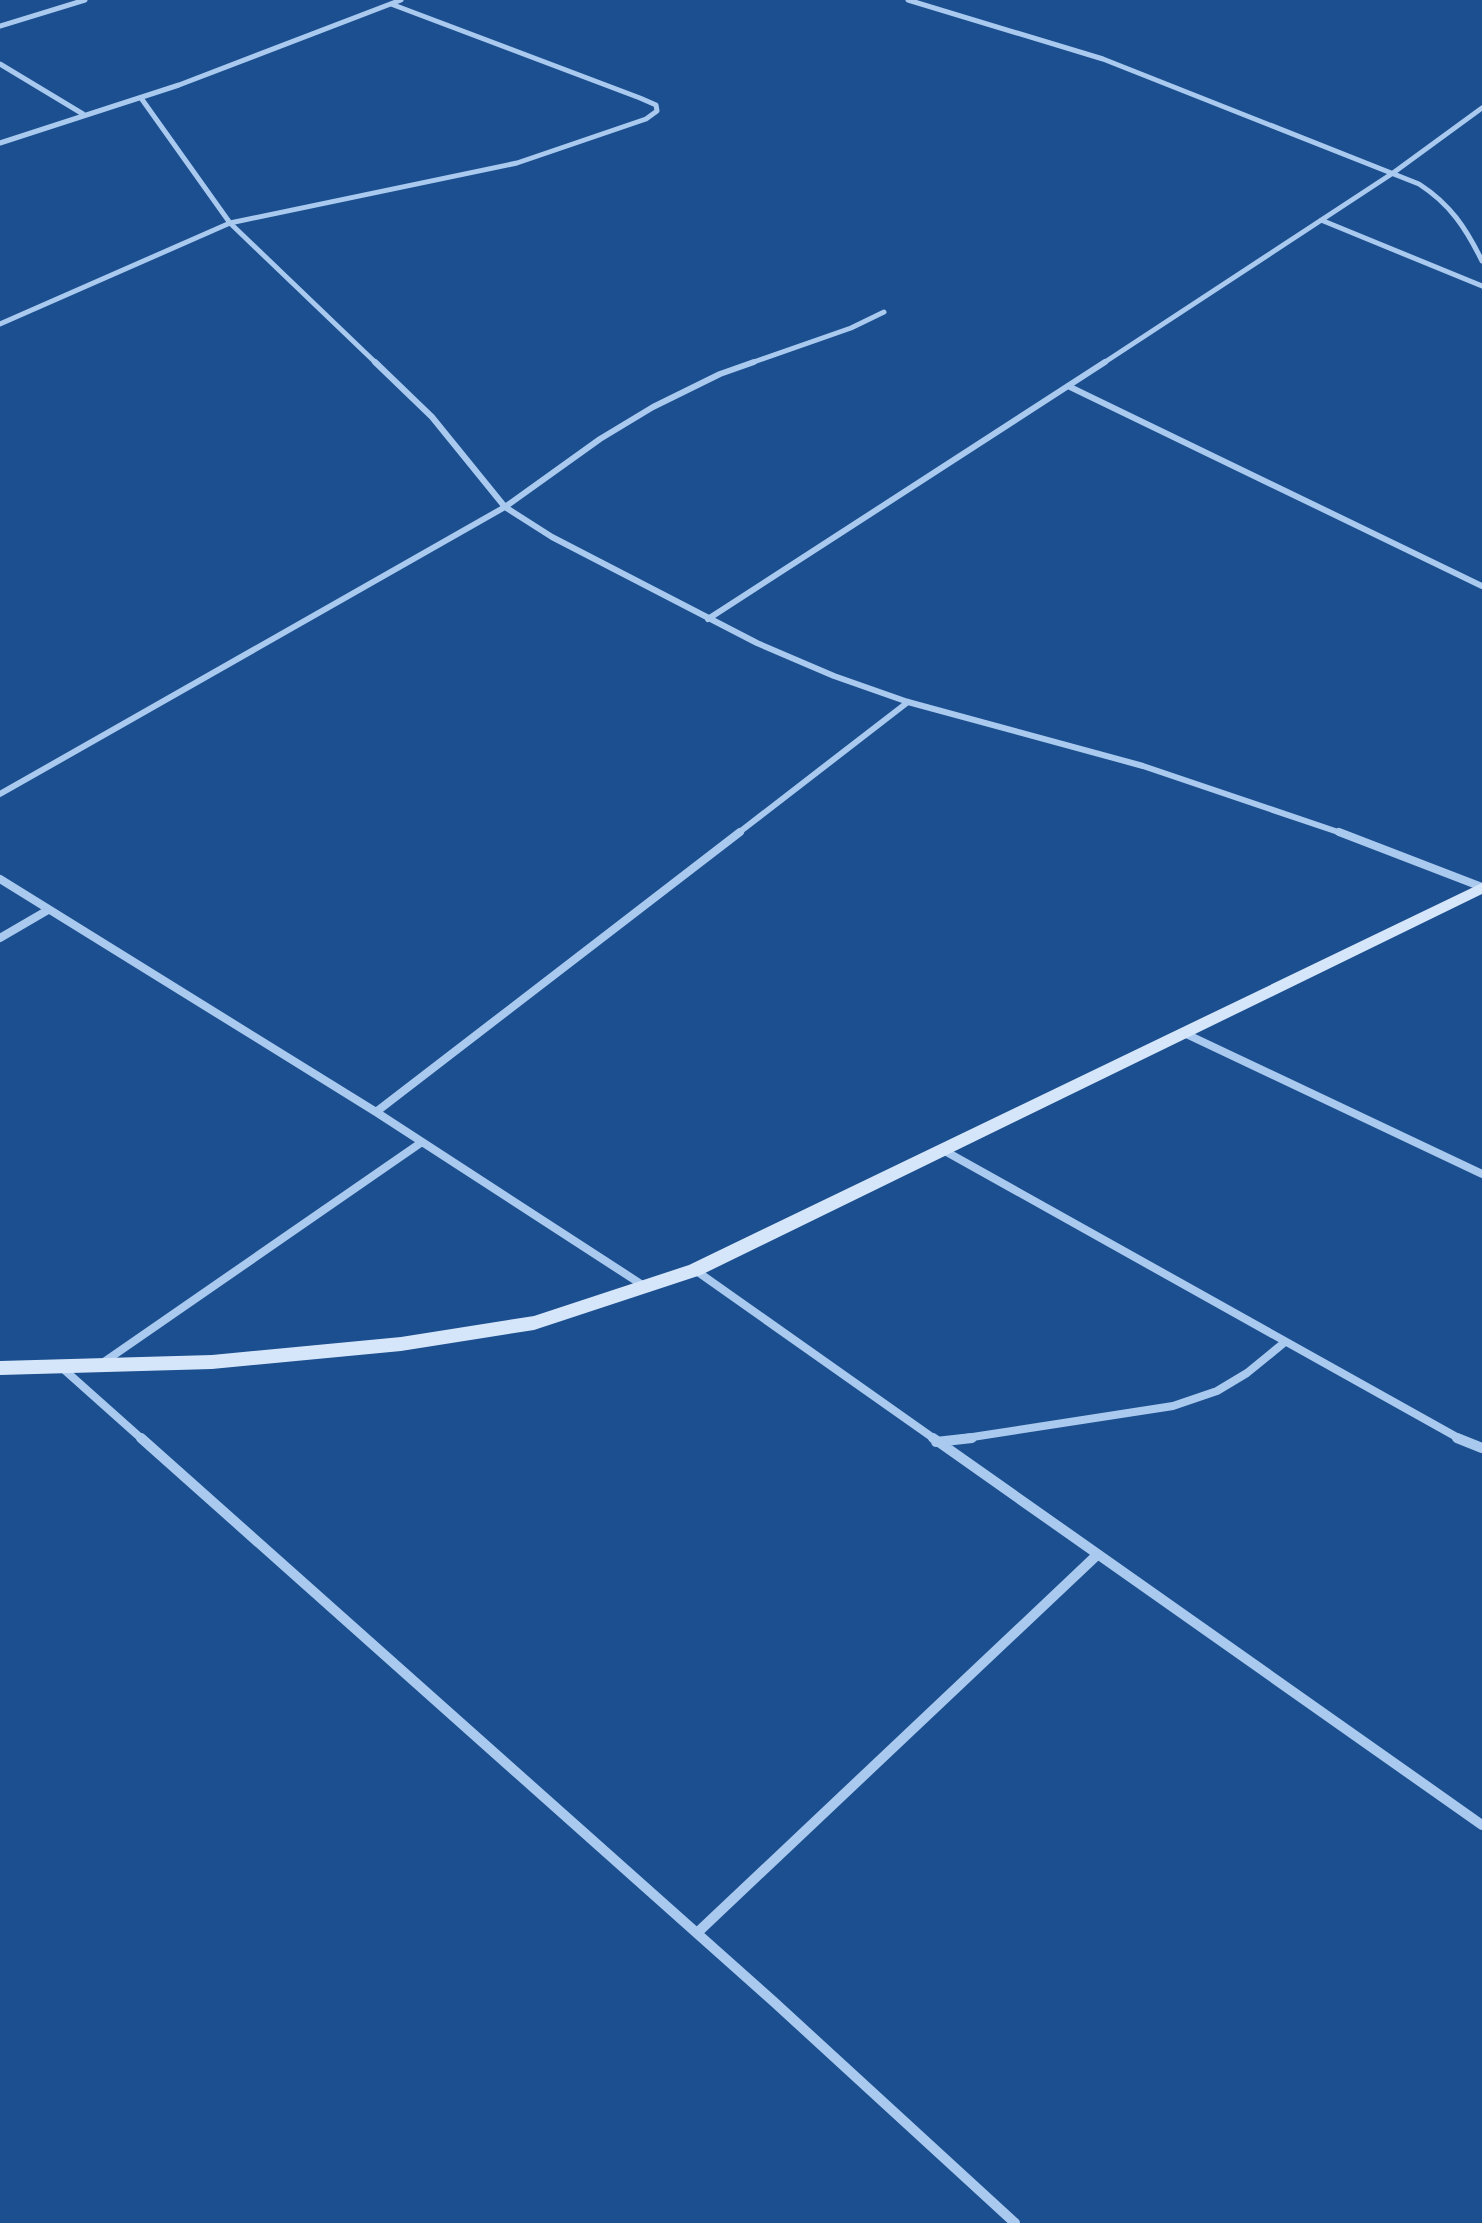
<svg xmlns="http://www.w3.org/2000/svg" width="1482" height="2223" viewBox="0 0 1482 2223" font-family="'Golos Text',sans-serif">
  <rect width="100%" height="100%" fill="#1b4f8f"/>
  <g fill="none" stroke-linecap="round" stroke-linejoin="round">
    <path stroke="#a9c9ee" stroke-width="5" d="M908,0L1103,59L1419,184C1450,204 1466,228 1482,261
      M0,26L85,0
      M0,64L83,114
      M141,98L230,223L377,364
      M0,143L179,85L401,0
      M1321,220L1482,286
      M0,324L230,223L517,163L646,119L657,111L656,105L640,98L391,4
      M748,364L851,328L884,312
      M1102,364L1393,173L1482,108"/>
    <path stroke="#a9c9ee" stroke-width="6" d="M375,362L432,417L505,507L552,537L757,643L834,676L908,702L1143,766L1344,834
      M1068,386L1482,586
      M708,619L1105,362
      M0,794L505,507L600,439L653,407L720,374L754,362
      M737,834L908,702"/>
    <path stroke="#a9c9ee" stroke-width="8" d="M1339,832L1482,887
      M0,879L376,1112L644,1286
      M0,938L48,910
      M1184,1033L1482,1174
      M376,1112L740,832
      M943,1150L1462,1440
      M695,1270L936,1440
      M101,1364L422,1142
      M60,1366L143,1440
      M953,1440L1173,1406L1217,1391L1247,1373L1285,1342"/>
    <path stroke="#a9c9ee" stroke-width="10" d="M141,1438L773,2001L1015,2223
      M933,1438L1482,1825
      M1457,1438L1482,1448
      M936,1442L972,1438
      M697,1933L1097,1555"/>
    <path fill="#d6e6fa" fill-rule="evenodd" d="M1482,883V894L701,1275L534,1330L401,1351L212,1369L0,1375V1361L212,1355L401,1337L534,1316L689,1265Z"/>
  </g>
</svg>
